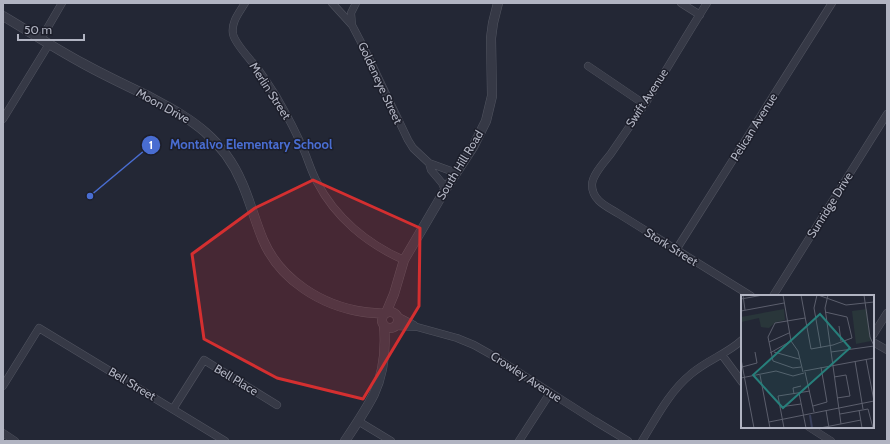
<svg xmlns="http://www.w3.org/2000/svg" width="890" height="444" viewBox="0 0 890 444" font-family="Cabin,sans-serif">
  <rect width="100%" height="100%" fill="#232735"/>
  <g fill="none" stroke-linecap="round" stroke-linejoin="round">
    <g stroke="#515460" stroke-width="8">
      <path id="minor" d="M245,3C239,13 231,22 233,34C235,44 251,60 257,68C264,77 270,87 276,96C287,115 297,134 305,153C309,163 312,173 317,182C335,217 367,244 404,260
        M332,3L352,25L364,48L408,140L413,148L429,163L431,170L442,183L445,190
        M681,3L700,15
        M707,3C686,36 666,71 645,104C634,120 623,136 612,152C606,161 592,174 592,185C592,201 608,207 619,214L751,296
        M352,25L351,13L356,3
        M41,39L62,3
        M588,66L644,104
        M3,119L49,44
        M429,163L451,171L457,172
        M676,250L832,3
        M773,296L887,114
        M397,316L414,325
        M395,326L417,327L457,338L474,345L490,354L595,421L628,441
        M873,335L887,313
        M873,342L887,350
        M722,355L742,382
        M3,386L39,328L225,441
        M173,409L204,360L277,405
        M358,421L391,441
        M809,427L831,441
        M3,433L15,441
        M519,441L550,393
        M642,441C656,418 670,391 691,374C707,360 727,354 742,340"/>
    </g>
    <g stroke="#515460" stroke-width="10">
      <path id="tertiary" d="M3,16C30,32 56,49 84,64C104,75 125,85 146,95C166,106 187,116 205,132C220,145 234,164 242,183C250,201 255,221 263,240C280,280 322,306 364,312C371,313 378,313 385,314
        M382 320a8 8 0 1 1 16 0a8 8 0 1 1-16 0Z
        M386,313L394,294L404,260L445,190L473,147L486,121L492,96L491,38L493,23L498,3
        M345,441C355,426 366,410 374,394C384,372 386,348 384,325"/>
    </g>
    <use href="#minor" stroke="#363946" stroke-width="7"/>
    <use href="#tertiary" stroke="#363946" stroke-width="9"/>
  </g>
  <path fill="#d42f30" fill-opacity="0.2" stroke="#d42f30" stroke-width="3" stroke-linejoin="round" d="M313,180L420,228L419,306L363,399L277,378L204,339L192,254L255,208Z"/>
  <g text-anchor="middle" stroke-width="3" stroke-linejoin="round" paint-order="stroke">
    <g font-size="12" fill="#b1b4c2" stroke="#1c1e2a">
      <text transform="translate(380 83) rotate(65)" y="4">Goldeneye Street</text>
      <text transform="translate(270 91) rotate(57)" y="4">Merlin Street</text>
      <text transform="translate(647 98) rotate(-57)" y="4">Swift Avenue</text>
      <text transform="translate(163 106) rotate(29)" y="4">Moon Drive</text>
      <text transform="translate(754 127) rotate(-58)" y="4">Pelican Avenue</text>
      <text transform="translate(460 165) rotate(-59)" y="4">South Hill Road</text>
      <text transform="translate(830 205) rotate(-58)" y="4">Sunridge Drive</text>
      <text transform="translate(671 247) rotate(32)" y="4">Stork Street</text>
      <text transform="translate(526 377) rotate(33)" y="4">Crowley Avenue</text>
      <text transform="translate(236 380) rotate(31)" y="4">Bell Place</text>
      <text transform="translate(132 384) rotate(31)" y="4">Bell Street</text>
    </g>
  </g>
  <g transform="translate(741 295)">
    <rect width="133" height="133" fill="#232735"/>
    <path d="M43,14L44,25L35,27L28,33L20,32L18,23L0,27V22ZM126,14L130,46L115,49L111,16Z" fill="#29363a"/>
    <path fill="none" stroke="#3a405c" stroke-width="2" d="M69,120L71,133"/>
    <path fill="none" stroke="#5c5f6d" stroke-width="1" d="M2,0L4,15M42,0L50,46L57,56L62,77M60,0L70,54L92,50L111,43L106,22L84,17M76,0L73,13L80,53M77,0L105,10L133,7M87,0L84,13L100,129M123,0L129,42L133,51M0,4L22,0M0,16L43,8M98,31L100,46M28,47L48,38M33,57L58,64M90,57L133,51M29,58L50,46M0,64L13,133M125,64L133,106M114,66L122,114M1,72L16,68L14,57M60,72L52,73L32,66L27,42L34,28L64,23M63,76L133,63M64,77L73,117M19,80L29,133M93,82L105,80L109,101L96,103M0,83L35,76L52,81L63,78M58,98L65,133M53,99L52,93L60,91M72,111L86,107L80,72M39,112L60,109M85,115L88,133M118,115L121,133M99,119L127,114L132,133M28,127L133,106M43,133L37,101L69,96M79,133L120,125"/>
    <path fill="#277f7b" fill-opacity="0.15" stroke="#277f7b" stroke-width="2" d="M79,19L109,53L42,113L12,80Z"/>
    <rect width="133" height="133" fill="none" stroke="#b1b4c2" stroke-width="2"/>
  </g>
  <path fill="none" stroke="#496dd1" stroke-width="1.5" d="M90 196L151 145"/>
  <g fill="#496dd1" stroke="#1c1e2a" stroke-width="1.5">
    <circle cx="90" cy="196" r="4"/>
    <circle cx="151" cy="145" r="10"/>
  </g>
  <g font-size="12" text-anchor="middle" font-weight="bold" fill="#fff">
    <text x="151" y="149">1</text>
  </g>
  <g font-size="13" text-anchor="middle" font-weight="bold" fill="#496dd1" stroke="#1c1e2a" stroke-width="3" stroke-linejoin="round" paint-order="stroke">
    <text x="251" y="149">Montalvo Elementary School</text>
  </g>
  <rect width="890" height="444" fill="none" stroke="#b1b4c2" stroke-width="8"/>
  <path d="M18 34v6h66v-6" fill="none" stroke="#b1b4c2" stroke-width="2"/>
  <text x="24" y="34" font-size="12" fill="#b1b4c2" stroke="#1c1e2a" stroke-width="3" paint-order="stroke">50 m</text>
</svg>
